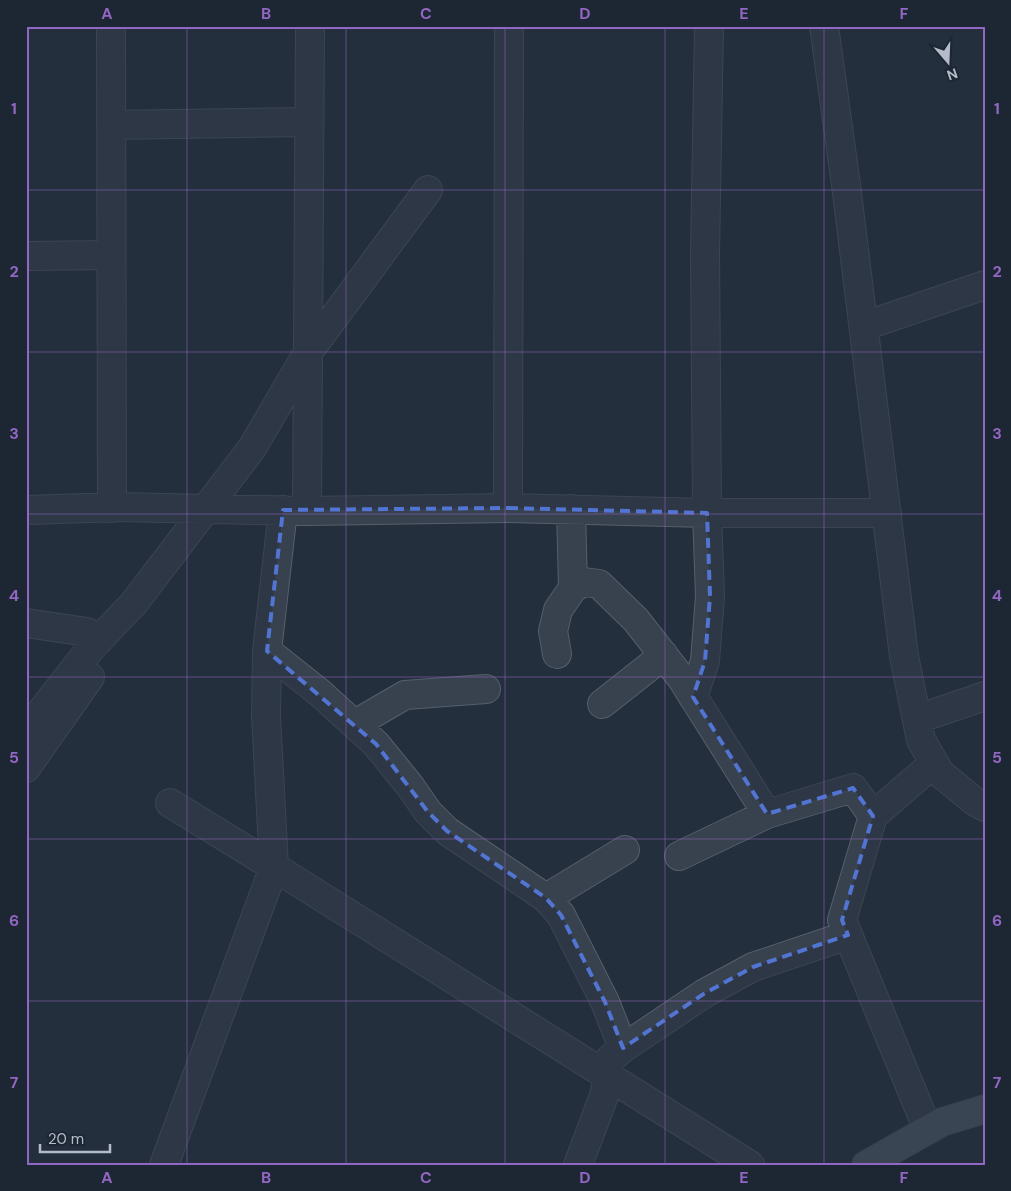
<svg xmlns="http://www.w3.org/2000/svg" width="1011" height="1191" viewBox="0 0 1011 1191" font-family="'DM Sans',sans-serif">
  <rect width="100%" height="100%" fill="#242f3e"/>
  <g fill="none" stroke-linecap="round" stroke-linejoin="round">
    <g stroke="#565f6c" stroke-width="30">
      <path id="minor" d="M111,26L112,508
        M824,26L846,185L904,656L921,740L940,773L974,801L985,807
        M111,125L309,122
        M26,256L110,255
        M864,326L985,285
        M508,508L509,26
        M26,510L119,507L307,511L508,508L707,513H887
        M307,511L310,26
        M573,588L584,582L599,584L636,620L682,679L767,814L853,788L873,816
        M26,623L87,632L99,640
        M267,651L320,693L376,744L410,786L428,812L447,831L546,898L561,915L605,1002L623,1048
        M557,654L553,631L558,610L573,588L571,509
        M693,697L705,661L710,596L707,513L705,253L709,26
        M602,704L664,655
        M917,719L985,696
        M355,724L405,695L486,689
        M26,731L91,648L134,603L252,448L307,354L428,190
        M26,768L90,677
        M170,803L274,867L750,1165
        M679,856L767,814
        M546,898L625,850
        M928,1130L842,920L873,816L934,763
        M164,1165L274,867L266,716L267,651L283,510
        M578,1165L605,1093L607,1075L610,1059L623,1048L705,993L753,967L848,935"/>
    </g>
    <g stroke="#414a57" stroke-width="30">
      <path id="major" d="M866,1165L942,1122L985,1109"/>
    </g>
    <use href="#minor" stroke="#38414e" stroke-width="28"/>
    <use href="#major" stroke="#56606e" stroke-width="28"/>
  </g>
  <path d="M0 0H1011V1191H0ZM508,508L707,513L710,596L705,661L693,697L767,814L853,788L873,816L842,920L848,935L753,967L705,993L623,1048L605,1002L561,915L546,898L447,831L428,812L376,744L267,651L283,510Z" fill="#242f3e" fill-opacity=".55" fill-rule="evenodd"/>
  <path fill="none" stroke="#5274d3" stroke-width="4" stroke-dasharray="10 6" stroke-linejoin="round" d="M508,508L707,513L710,596L705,661L693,697L767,814L853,788L873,816L842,920L848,935L753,967L705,993L623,1048L605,1002L561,915L546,898L447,831L428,812L376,744L267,651L283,510Z"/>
  <path fill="none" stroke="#9266c3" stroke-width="1" stroke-opacity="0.55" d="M187,26V1165M346,26V1165M505,26V1165M665,26V1165M824,26V1165M26,190H985M26,352H985M26,514H985M26,677H985M26,839H985M26,1001H985"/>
  <rect width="1011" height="1191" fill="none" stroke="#1d2633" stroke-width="55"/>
  <g transform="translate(948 62) rotate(161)" stroke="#1d2633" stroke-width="4" paint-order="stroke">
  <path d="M0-4L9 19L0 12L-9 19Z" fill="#b4bcc9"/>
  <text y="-8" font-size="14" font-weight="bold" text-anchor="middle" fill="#b4bcc9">N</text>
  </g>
  <path d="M40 1144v8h70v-8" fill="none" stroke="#b4bcc9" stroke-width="2.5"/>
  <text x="48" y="1144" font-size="15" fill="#b4bcc9" stroke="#1d2633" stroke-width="4" paint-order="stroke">20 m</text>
  <rect x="28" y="28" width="956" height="1136" fill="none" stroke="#9266c3" stroke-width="2"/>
  <g font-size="16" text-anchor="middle" font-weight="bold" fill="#9266c3">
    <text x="107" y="19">A</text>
    <text x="266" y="19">B</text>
    <text x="426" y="19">C</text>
    <text x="585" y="19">D</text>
    <text x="744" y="19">E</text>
    <text x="904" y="19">F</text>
    <text x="14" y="114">1</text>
    <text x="997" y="114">1</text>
    <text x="14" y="277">2</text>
    <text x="997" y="277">2</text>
    <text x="14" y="439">3</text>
    <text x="997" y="439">3</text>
    <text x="14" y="601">4</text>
    <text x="997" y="601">4</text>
    <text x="14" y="763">5</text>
    <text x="997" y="763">5</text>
    <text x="14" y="926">6</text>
    <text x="997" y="926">6</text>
    <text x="14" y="1088">7</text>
    <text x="997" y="1088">7</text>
    <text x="107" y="1183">A</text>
    <text x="266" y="1183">B</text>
    <text x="426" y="1183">C</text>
    <text x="585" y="1183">D</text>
    <text x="744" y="1183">E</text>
    <text x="904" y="1183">F</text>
  </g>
</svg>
